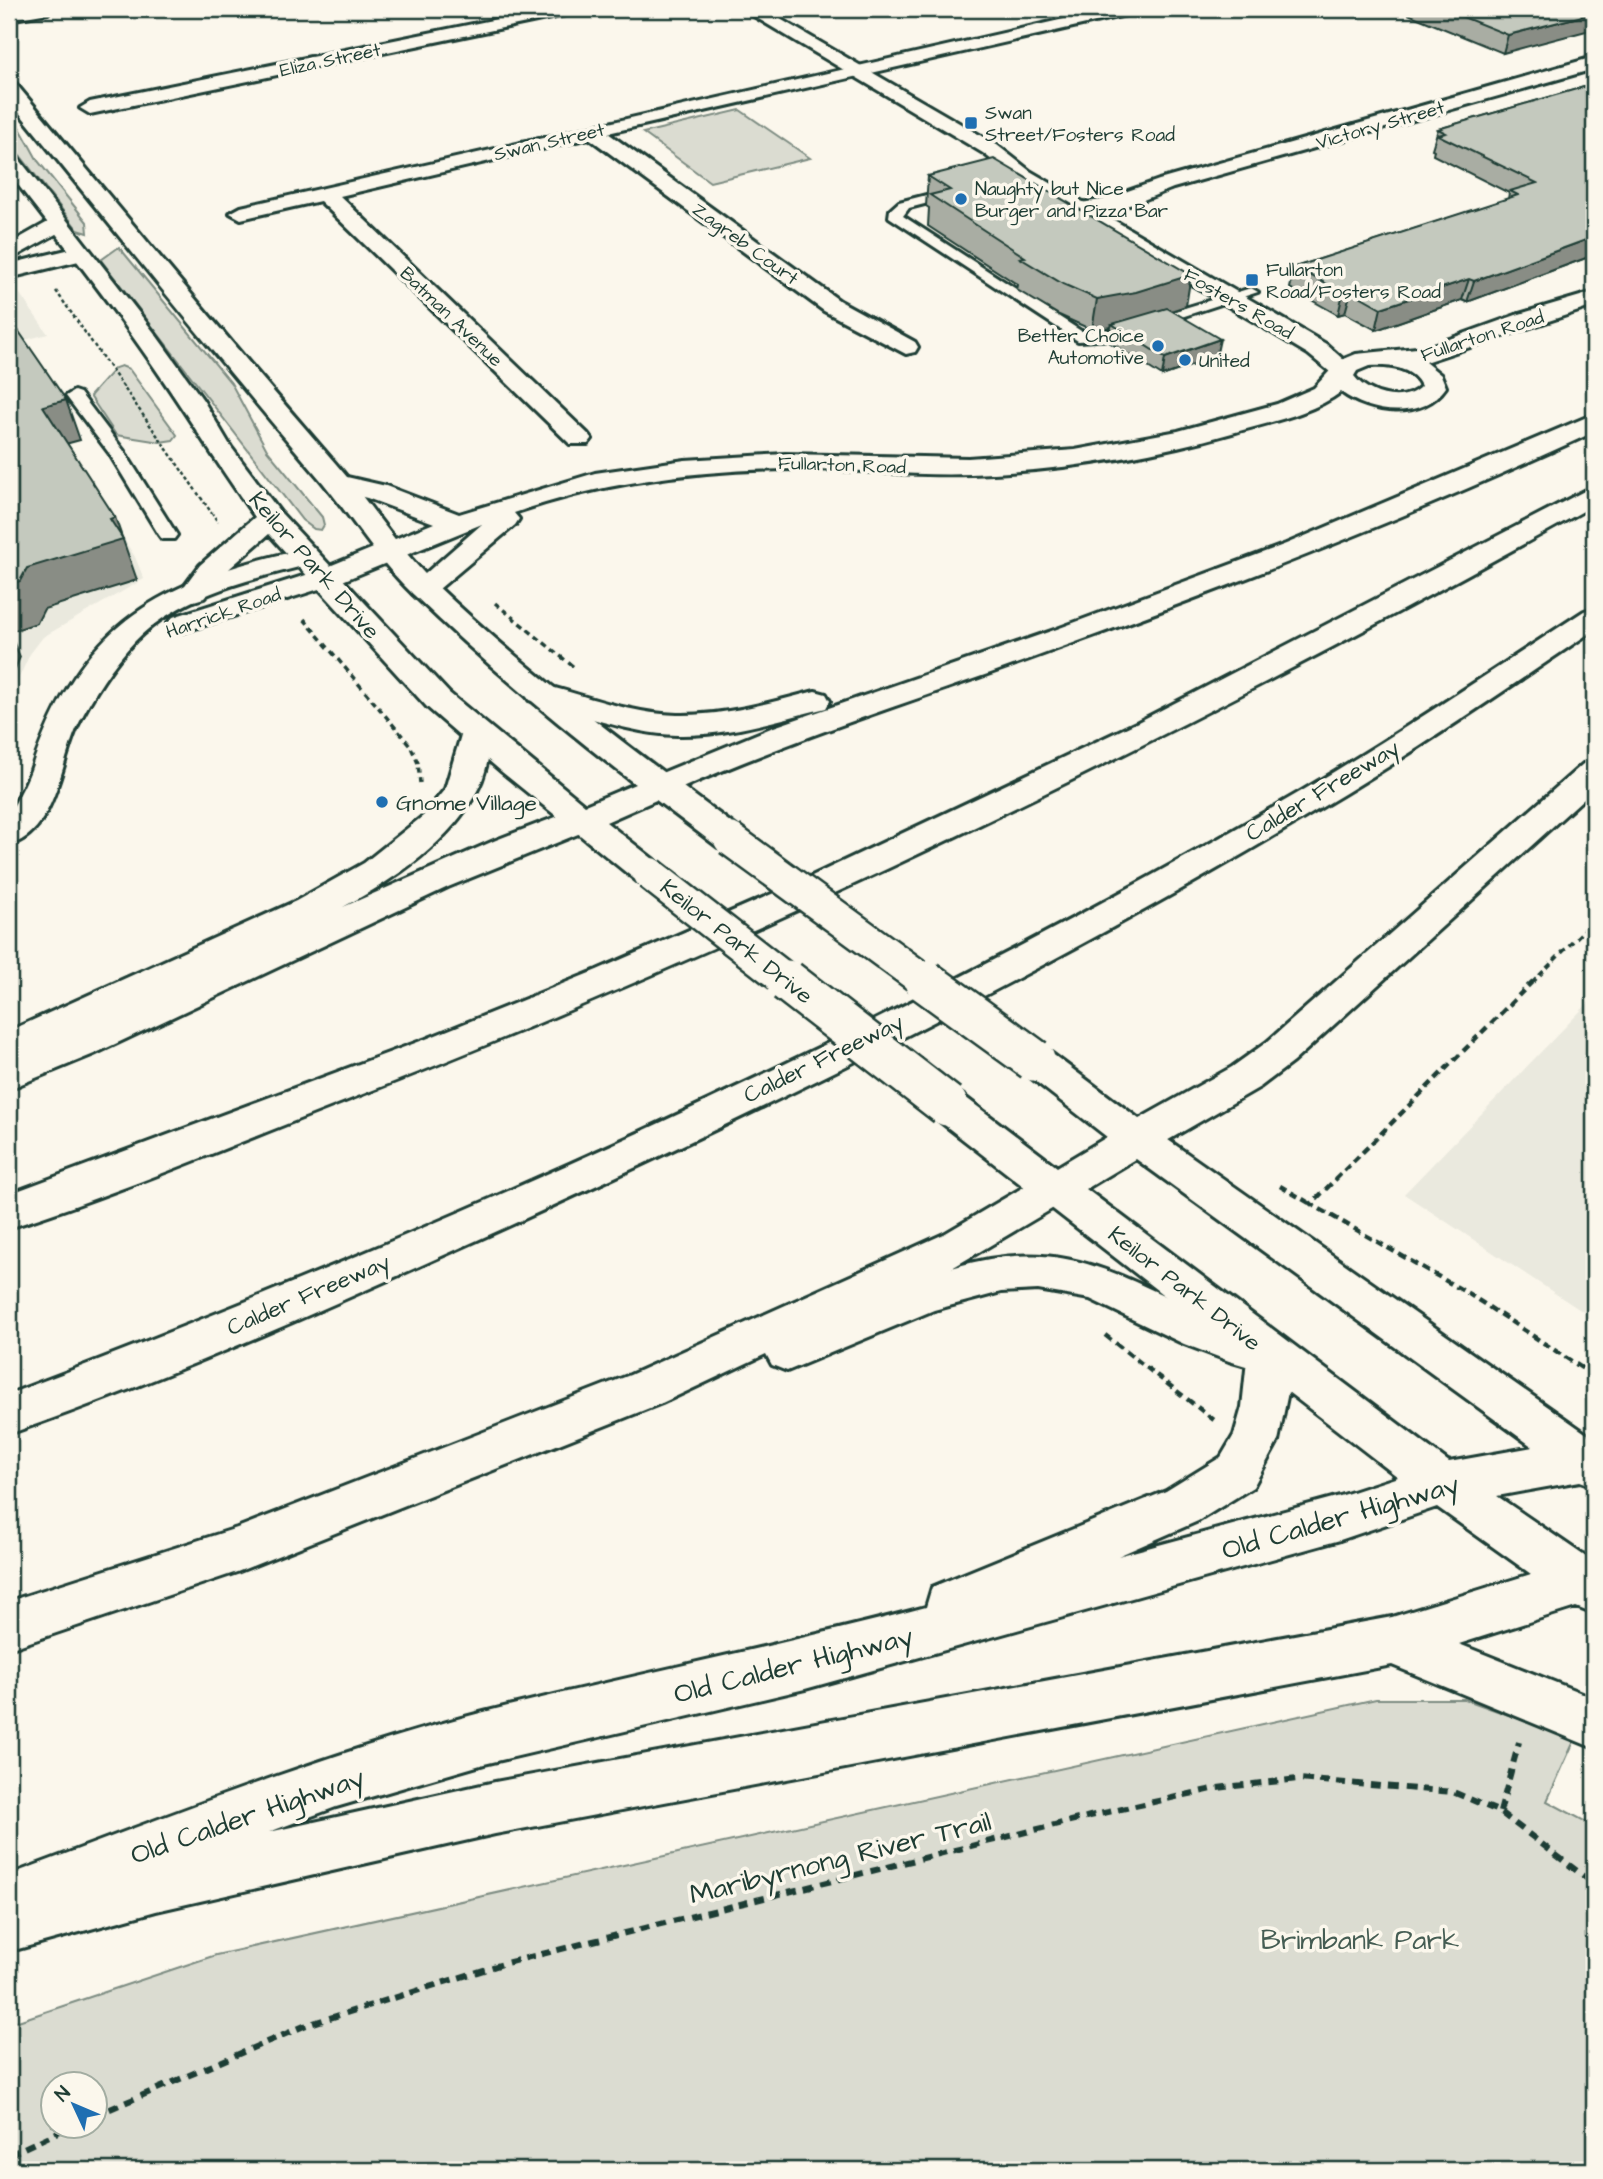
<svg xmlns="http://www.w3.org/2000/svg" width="1603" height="2179" viewBox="0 0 1603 2179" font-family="'Architects Daughter',sans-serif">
  <rect width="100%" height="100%" fill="#fbf7ec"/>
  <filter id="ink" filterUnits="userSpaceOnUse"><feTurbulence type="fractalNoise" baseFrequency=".0143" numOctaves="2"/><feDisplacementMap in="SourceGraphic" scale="14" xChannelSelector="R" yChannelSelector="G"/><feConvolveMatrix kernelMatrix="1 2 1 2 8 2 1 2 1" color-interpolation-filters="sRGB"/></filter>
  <g filter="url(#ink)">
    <path fill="#eae9de" d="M9,278L15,287L48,334L9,344Z
      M84,475L135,557L144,579L43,637L30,654L9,699V496Z
      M1594,997V1319L1404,1194Z"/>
    <path fill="#dbdcd1" stroke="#7d8c82" stroke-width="2" fill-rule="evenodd" d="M9,108L38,161L87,222L88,233L78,230L9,141Z
      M740,110L810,158L710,182L643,133Z
      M119,247L231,383L267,450L322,517L324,525L321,530L314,529L302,520L101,260Z
      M121,366L129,369L177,435L173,440L160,442L116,435L90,396L115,368Z
      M1376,1699H1464L1575,1739L1547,1801L1594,1826V2170H9V2024L216,1955ZM52,2084H94V2126H52Z"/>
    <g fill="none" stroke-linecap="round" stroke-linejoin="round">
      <g stroke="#1f3d34" stroke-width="6">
        <path id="service" d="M958,187L963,188V194L909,208L903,216L1081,331H1108L1251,288L1258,292L1114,339L1078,341L889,217L890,210L899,202Z
          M74,391L80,393L124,451L177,535L174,539H162L159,535L109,453L66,396Z"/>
      </g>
      <g stroke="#1f3d34" stroke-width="6">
        <path id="minor" d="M51,9L48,13L9,20V10Z
          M546,9H579L570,14L90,114L80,108L90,102Z
          M1108,9H1139L1130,14L608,133L840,301L915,342L918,347L915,352L906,354L824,311L589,138L340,196L588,434L592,439L588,444H570L320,201L241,219L230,213L241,207Z
          M1594,57V69L1173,188C1155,195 1082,228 1069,209L1072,204L1102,200L1159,180Z
          M57,217L68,224L65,229L9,260V244Z
          M79,247L90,254L87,259L9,278V264Z
          M305,549L315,551L319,557L315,563C252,579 183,593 135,641C113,664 92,696 78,725C60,762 56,833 9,845C9,836 6,821 10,813C17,799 25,786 31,770C81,621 160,581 305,549Z
          M325,569L335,572L339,578L335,584L183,632L173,629L168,623L173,617Z"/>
      </g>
      <g stroke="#1f3d34" stroke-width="6">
        <path id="tertiary" d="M742,9H763L997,145L1030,171L1326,344L1356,371L1353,376H1335L1308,354L1016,179L983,153Z"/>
      </g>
      <g stroke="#1f3d34" stroke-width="6">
        <path id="secondary" d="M1594,292V306L1425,362L1441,375L1446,387C1423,421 1370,414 1341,392C1310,415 1269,422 1232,433C1147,457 1059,471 971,474C918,476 865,470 812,469C711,468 609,480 514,513L519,519L515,525L433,594L423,597L413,594L409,588L482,524L335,584L325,587L315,584L311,578L315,572L434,523L367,498L329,489L325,483L329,477L338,475L386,486L459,514L595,473L685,460L785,454L968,458L1075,450L1178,431L1277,404L1314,388L1339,361L1356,354L1427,347L1516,315ZM1369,366C1388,365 1413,367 1421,386C1404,405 1368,395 1354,376L1357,371Z"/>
      </g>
      <g stroke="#1f3d34" stroke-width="6">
        <path id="primary" d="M9,82L16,84C122,211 227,339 336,464C370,503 396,546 433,582C529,674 636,752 742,831L747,839L742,847L730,850L718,847L656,800L606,822L662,866L667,874L662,882L650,886L638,882L502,772L427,707L269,534L230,568L204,598L194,601L184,598L180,592L200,565L255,517C214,460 179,401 138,344C97,285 52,229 9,173V153L16,155L153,331L203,400L231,447L280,512L449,693L585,805L635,784C559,725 484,663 414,595C375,558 349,512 314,472C210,350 110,225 9,100Z
          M1034,1046L1047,1050L1151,1128L1594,1439V1486L1580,1481L1497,1496L1586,1557L1594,1555V1614L1576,1607L1459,1644L1594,1698V1748L1392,1665L495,1834L156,1911L18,1949L9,1945V1875C166,1817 322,1754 484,1712C631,1675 780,1646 926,1607L932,1587L1166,1491L1221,1457L1234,1435L1242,1407L1247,1360L933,1116L928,1105L933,1094L947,1090L961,1094L1057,1167L1107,1137L1021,1070L1015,1060L1021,1050ZM1136,1159L1533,1447L1449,1462L1086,1189ZM1288,1392L1398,1477L1340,1496L1118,1556L1198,1521L1253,1487L1278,1441ZM1437,1507L1531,1574L1392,1617L495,1782L269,1832L336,1807L484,1764L805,1689L1340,1540Z"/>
      </g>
      <g stroke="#1f3d34" stroke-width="6">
        <path id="motorway" d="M1594,414V432C1415,515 1232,586 1046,653C921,699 792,738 671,793L659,797L647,793L643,786L647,779L771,728L1057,629L1286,544Z
          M1594,486V505C1191,730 776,934 345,1101C234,1144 122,1192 9,1228V1194L426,1039L597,970L797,883L1138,722Z
          M1594,608V630C1505,690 1417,751 1324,806C1064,963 789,1098 513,1224C347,1299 181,1374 9,1434V1394C452,1227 890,1030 1300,792C1397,735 1490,672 1584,611Z
          M540,684C584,695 631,714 677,715C724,716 770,703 815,691L826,694L830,701L826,708C777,720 728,736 677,735C628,734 576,712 529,700L525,693L529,686Z
          M477,725L488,728L493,735C489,752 487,771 479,787C453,841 394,880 343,907L496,840L569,812L581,809L593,812L598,820L593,828L448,887L94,1054L9,1089V1059L15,1056L9,1055V1031L296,901L364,863L423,816L445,789L461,735L466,728Z
          M1594,761V789L1293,1062L1260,1087L1151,1150L1137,1154L1123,1150L1117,1139L1123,1128L1232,1067L1267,1042L1583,764Z
          M1053,1173L1067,1178L1073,1189L1067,1200L952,1268C1064,1234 1115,1275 1213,1318C1236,1328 1262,1332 1285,1341L1292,1354L1285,1367L1270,1373L1229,1361L1184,1344L1090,1299L1038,1290L1001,1292L934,1310L787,1371L772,1365L766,1354L662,1403L237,1572L9,1649V1601L237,1528L630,1375L944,1234L1039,1178Z"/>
      </g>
      <path stroke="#1f3d34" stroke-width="2.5" stroke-dasharray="3.5 2.5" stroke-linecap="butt" d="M601,11L611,9
        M1162,14L1184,9
        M56,291L218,522"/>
      <path stroke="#1f3d34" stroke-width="3.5" stroke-dasharray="6 4.5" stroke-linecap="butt" d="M495,603L575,668
        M304,619L410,745L418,763L420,783
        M1532,983L1594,920"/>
      <path stroke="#1f3d34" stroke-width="4.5" stroke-dasharray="8 5" stroke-linecap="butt" d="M1533,981L1311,1204L1469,1294L1594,1376
        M1280,1186L1311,1204
        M1105,1335L1214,1420"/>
      <path stroke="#1f3d34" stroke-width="6" stroke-dasharray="10 7" stroke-linecap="butt" d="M1500,1812L1519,1742
        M94,2116L304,2026L506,1963L1090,1816L1217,1788L1298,1779L1453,1792L1500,1812L1594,1884
        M9,2155L71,2126"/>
      <use href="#service" fill="#fbf7ec" fill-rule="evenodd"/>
      <use href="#minor" fill="#fbf7ec" fill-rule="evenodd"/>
      <use href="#tertiary" fill="#fbf7ec" fill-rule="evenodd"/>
      <use href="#secondary" fill="#fbf7ec" fill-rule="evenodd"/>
      <use href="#primary" fill="#fbf7ec" fill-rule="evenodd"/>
      <use href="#motorway" fill="#fbf7ec" fill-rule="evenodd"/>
      <g stroke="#1f3d34" stroke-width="37" stroke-linecap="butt">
        <path id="primary-bridge-far1" d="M730,839L927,983
          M650,874L790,983"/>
      </g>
      <g stroke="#1f3d34" stroke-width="46" stroke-linecap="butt">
        <path id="primary-bridge" d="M787,981L947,1105
          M925,981L1034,1060"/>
      </g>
      <use href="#primary-bridge-far1" stroke="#fbf7ec" stroke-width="32"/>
      <use href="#primary-bridge" stroke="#fbf7ec" stroke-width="41"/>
    </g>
    <path fill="#a9ada3" stroke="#1f3d34" stroke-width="2" d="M1396,9H1594L1503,53Z
      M1594,84V255L1467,302L1462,300L1376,330L1345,313L1338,315L1290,288L1295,267L1508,199L1509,193L1433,155L1434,150L1432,149L1438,129Z
      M928,176L1186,306L1172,311L1216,357L1162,376L1109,342L1111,327L1092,330L1059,315L1017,290L1018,285L928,226L929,208L926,206Z
      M1594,1113V1127L1590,1121Z
      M1594,1134V1146L1590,1140Z"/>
    <path fill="#898d85" stroke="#1f3d34" stroke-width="2" d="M1594,13V29L1503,53L1508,35Z
      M1594,237V255L1467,302L1474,281Z
      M1191,275L1186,306L1131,324H1112L1111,327L1092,330L1097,299Z
      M1469,279L1462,300L1376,330L1381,308Z
      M1351,291L1345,313L1338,315L1343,293Z
      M1220,339L1216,357L1162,376L1165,358Z
      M66,400L80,440L58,446L43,406Z
      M115,517L137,580L44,609L37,623L9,632L20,657L9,683V585L27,568L110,519Z"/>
    <path fill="#c4c9be" stroke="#1f3d34" stroke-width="2" d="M1443,9H1594V13L1508,35Z
      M1594,84V237L1474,281L1469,279L1381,308L1351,291L1343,293L1295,267L1518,195L1510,191L1537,183L1438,135L1446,133L1438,129Z
      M994,159L1191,275L1136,292L1097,299L1063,284L1020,258L1025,257L930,195L950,190L928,176Z
      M1167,308L1220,339L1165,358L1112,324Z
      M9,317L66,400L43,406L115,517L110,519L123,539L27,568L20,581L9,585V438L10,437L9,436Z"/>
  </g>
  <g fill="#1f6fb2" stroke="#fbf7ec" stroke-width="2.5">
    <rect x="964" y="116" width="14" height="14" rx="3.5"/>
    <circle cx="961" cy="199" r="7"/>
    <rect x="1245" y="273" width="14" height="14" rx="3.5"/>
    <circle cx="1158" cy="346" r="7"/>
    <circle cx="1185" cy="360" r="7"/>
    <circle cx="382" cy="802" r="7"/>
  </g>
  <g text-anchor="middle" stroke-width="7" stroke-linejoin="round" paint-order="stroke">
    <g font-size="19" fill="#1f3d34" stroke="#fbf7ec">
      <text transform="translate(330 59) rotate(-12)" y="7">Eliza Street</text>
      <text transform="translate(1380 124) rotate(-16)" y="7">Victory Street</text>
      <text transform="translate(549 141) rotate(-13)" y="7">Swan Street</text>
      <text transform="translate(746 243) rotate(36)" y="7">Zagreb Court</text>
      <text transform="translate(1239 303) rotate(30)" y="7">Fosters Road</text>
      <text transform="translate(452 316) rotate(44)" y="7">Batman Avenue</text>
      <text transform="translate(1482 335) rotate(-18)" y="7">Fullarton Road</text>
      <text transform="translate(842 464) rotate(2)" y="7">Fullarton Road</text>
      <text transform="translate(223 612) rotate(-19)" y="7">Harrick Road</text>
    </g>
    <g font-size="19" fill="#1f3d34" stroke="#fbf7ec" text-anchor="start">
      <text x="985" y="119">Swan<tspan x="985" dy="22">Street/Fosters Road</tspan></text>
      <text x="975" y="195">Naughty but Nice<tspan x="975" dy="22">Burger and Pizza Bar</tspan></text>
      <text x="1266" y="276">Fullarton<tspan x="1266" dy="22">Road/Fosters Road</tspan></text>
      <text x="1144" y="342" text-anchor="end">Better Choice<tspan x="1144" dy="22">Automotive</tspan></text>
      <text x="1199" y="367">United</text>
    </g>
    <g font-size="23" fill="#1f3d34" stroke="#fbf7ec">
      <text transform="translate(315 565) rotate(49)" y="8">Keilor Park Drive</text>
      <text transform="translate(1322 790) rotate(-31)" y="8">Calder Freeway</text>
      <text transform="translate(737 941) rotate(38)" y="8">Keilor Park Drive</text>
      <text transform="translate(823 1058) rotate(-26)" y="8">Calder Freeway</text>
      <text transform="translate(1185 1288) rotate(38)" y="8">Keilor Park Drive</text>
      <text transform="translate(308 1294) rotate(-23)" y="8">Calder Freeway</text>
    </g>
    <g font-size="23" fill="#1f3d34" stroke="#fbf7ec" text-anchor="start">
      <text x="396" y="810">Gnome Village</text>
    </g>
    <g font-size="28" fill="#1f3d34" stroke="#fbf7ec">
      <text transform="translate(1340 1516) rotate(-16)" y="10">Old Calder Highway</text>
      <text transform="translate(793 1664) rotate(-14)" y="10">Old Calder Highway</text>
      <text transform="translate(247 1815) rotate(-19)" y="10">Old Calder Highway</text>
      <text transform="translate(840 1857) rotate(-14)" y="10">Maribyrnong River Trail</text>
    </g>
    <g font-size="28" fill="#455d53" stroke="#fbf7ec">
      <text x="1360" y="1949">Brimbank Park</text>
    </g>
  </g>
  <rect width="1603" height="2179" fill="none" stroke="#fbf7ec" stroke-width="35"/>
  <rect x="18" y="18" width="1568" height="2144" fill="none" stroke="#1f3d34" stroke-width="2.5" filter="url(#ink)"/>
  <g transform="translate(74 2105) rotate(314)"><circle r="33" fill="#fbf7ec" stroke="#a3ada2" stroke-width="2"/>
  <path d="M0-5L12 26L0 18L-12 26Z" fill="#1f6fb2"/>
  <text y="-10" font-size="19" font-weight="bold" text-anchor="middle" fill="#1f3d34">N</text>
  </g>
</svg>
